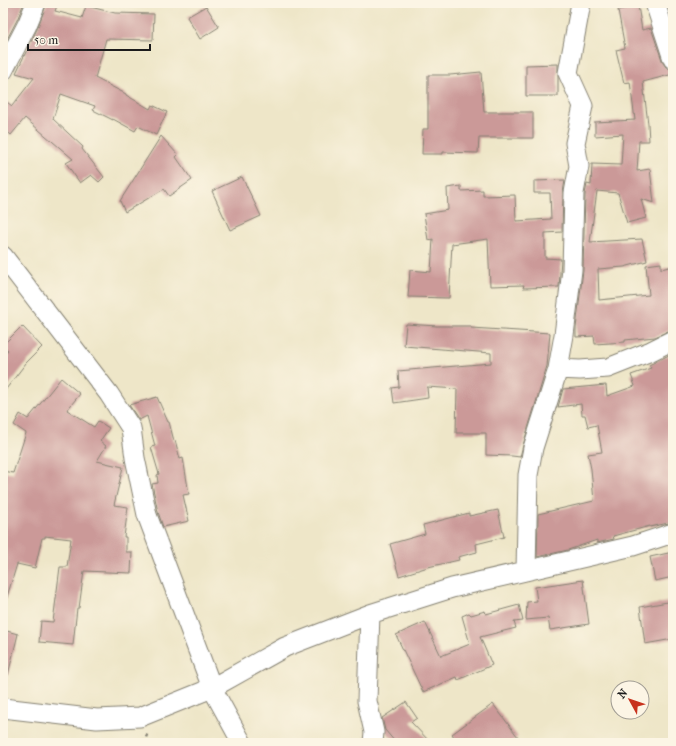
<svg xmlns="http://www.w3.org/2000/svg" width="676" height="746" viewBox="0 0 676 746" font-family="'IM FELL French Canon',serif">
  <rect width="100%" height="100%" fill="#fcf5e5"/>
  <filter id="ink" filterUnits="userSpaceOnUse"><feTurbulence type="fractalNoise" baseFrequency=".025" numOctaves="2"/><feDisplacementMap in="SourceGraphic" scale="8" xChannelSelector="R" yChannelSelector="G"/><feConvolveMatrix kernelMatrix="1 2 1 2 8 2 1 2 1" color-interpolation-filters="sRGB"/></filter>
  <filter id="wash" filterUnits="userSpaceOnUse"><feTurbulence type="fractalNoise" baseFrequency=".012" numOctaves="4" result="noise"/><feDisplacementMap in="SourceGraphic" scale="16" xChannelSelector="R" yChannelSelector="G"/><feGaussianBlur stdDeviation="0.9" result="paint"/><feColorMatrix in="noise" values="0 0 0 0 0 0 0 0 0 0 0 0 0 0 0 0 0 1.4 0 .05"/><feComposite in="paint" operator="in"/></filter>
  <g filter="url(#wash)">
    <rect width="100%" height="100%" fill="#eee6c8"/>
    <g id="blocks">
      <path fill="#cb9998" d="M3,3H24L17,20L3,47Z
        M47,3H58L55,11L82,18L86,6L115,13L154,14L153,40L106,39L95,78L126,94V95L150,109L152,105L167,112L156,135L138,126L135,131L113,119V120L93,110L95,106L61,94L53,119L83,147L82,149L104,177L99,182L91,175L80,183L66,163L73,159L25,118L11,135L3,128V99L12,106L34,78L16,73L37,29Z
        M206,6L219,27L200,39L187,17Z
        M638,6L642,30L651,28L663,63L666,67L673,70V74L643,82L648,124L649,141H639L637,171L650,169L654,203L641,199L646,218L627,223L618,193L597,191L590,242L642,239L647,261L624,267L598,269L599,300L649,295L646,265L661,263V269L673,266V329L655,337L625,340V342L595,344L594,336L576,337V328L583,270L585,194L587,184L591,185L592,164L621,165L623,134L595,136V122L635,120L630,82L624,83L616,50L625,48L618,10Z
        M558,64V96H526V65Z
        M481,72L484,112H533V138H479L478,153L443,152V154H422L423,129H428V75H450Z
        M161,136L178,155L176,157L192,180L169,196L164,189L125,212L120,201Z
        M242,177L261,216L230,230L212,191Z
        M565,180L563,193L562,232L545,233V258L561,259L559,287L523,288L524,285L490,286L488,239L452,244L449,298L408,297L410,270L431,272L433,239L428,240L424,214L448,210L447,188L461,186V191L483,190V196L515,195L516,221L551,219L550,193H534V181Z
        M406,324L437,326H471V328L550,333L547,366L523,445L520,457L512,456L486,455V433H456L457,389L427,387L428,398L394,403L392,388L399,387L398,371L491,363V353L404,346Z
        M22,326L42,347L26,363L3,393V356L8,350L3,345Z
        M673,353V522L650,527V526L613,536L614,539L597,543V540L568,550L537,557L538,514L594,501L591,469L588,454L602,452L597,425L588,427L585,415H582L581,404L558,407L563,389L606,385L607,396L635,386L631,375L651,368L649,365Z
        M61,378L80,394L67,410L94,427L98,421L109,428L100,441L106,446L97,461L123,467L114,505L128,507L124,537H126V552H132L131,573L84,571L79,608H77L73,645L39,642L41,621L53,622L60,567H67L71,539L45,536V538H42L35,568L17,564L6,600L3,599V471L13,473L26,433L14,425L20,414L28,419Z
        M157,397L168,422H169L174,441L175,440L180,459L183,458L189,494L183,495L189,521L163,527L158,512L152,484L158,483L157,475L159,474L151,447L155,446L147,416L139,420L129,405Z
        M498,510L504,537L476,544L477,552L458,557L459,560L428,567L399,576L390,544L425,534L423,525L469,513V516Z
        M673,552V577L655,581L650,557Z
        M583,580L589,624L550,630L548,618L526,620L527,602L537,601L535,587Z
        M673,601V639L645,644L640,607Z
        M519,605L523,621L514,622L516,628L480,637L492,665L458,680L457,677L423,692L396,635L425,622L441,656L470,644L462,616L469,613L471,615L485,611L486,614Z
        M3,630L18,634L8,675L3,674Z
        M406,702L417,718L411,722L431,743H396L385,730L382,718Z
        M493,704L518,737L510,743H458L452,734Z"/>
    </g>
  </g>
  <g filter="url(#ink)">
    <use href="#blocks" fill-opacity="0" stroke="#858172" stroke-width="1"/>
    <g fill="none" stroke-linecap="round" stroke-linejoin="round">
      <g stroke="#858172" stroke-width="21">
        <path id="street" d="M655,3L673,59
          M3,71L27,25L36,3
          M3,256L109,394L131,428L135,458L147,515L212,688L242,743
          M558,369L580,370L608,368L651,351L673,340
          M526,571L528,475L533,448L558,369L564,335L572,270L574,193L579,166L575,143L583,106L568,73L581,3
          M370,614L367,701L374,732L373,743
          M3,708L97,719L140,717L212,688L285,647L370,614L452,588L633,546L673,533"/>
      </g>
      <path stroke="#858172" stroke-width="2.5" stroke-dasharray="3 3" stroke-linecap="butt" d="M144,743L148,732"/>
      <use href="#street" stroke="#fff" stroke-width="19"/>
    </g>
  </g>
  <rect width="676" height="746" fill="none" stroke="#fcf5e5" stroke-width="16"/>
  <g transform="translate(630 700) rotate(310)"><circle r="19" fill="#fcf5e5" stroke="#a29e95"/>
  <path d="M0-3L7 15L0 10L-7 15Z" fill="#c8321e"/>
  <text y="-6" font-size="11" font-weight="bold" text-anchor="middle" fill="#1c1c1c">N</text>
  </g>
  <path d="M28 44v6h122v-6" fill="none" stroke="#1c1c1c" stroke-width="2"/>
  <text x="34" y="44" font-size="12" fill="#1c1c1c" stroke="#fcf5e5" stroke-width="3" paint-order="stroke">50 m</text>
</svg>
